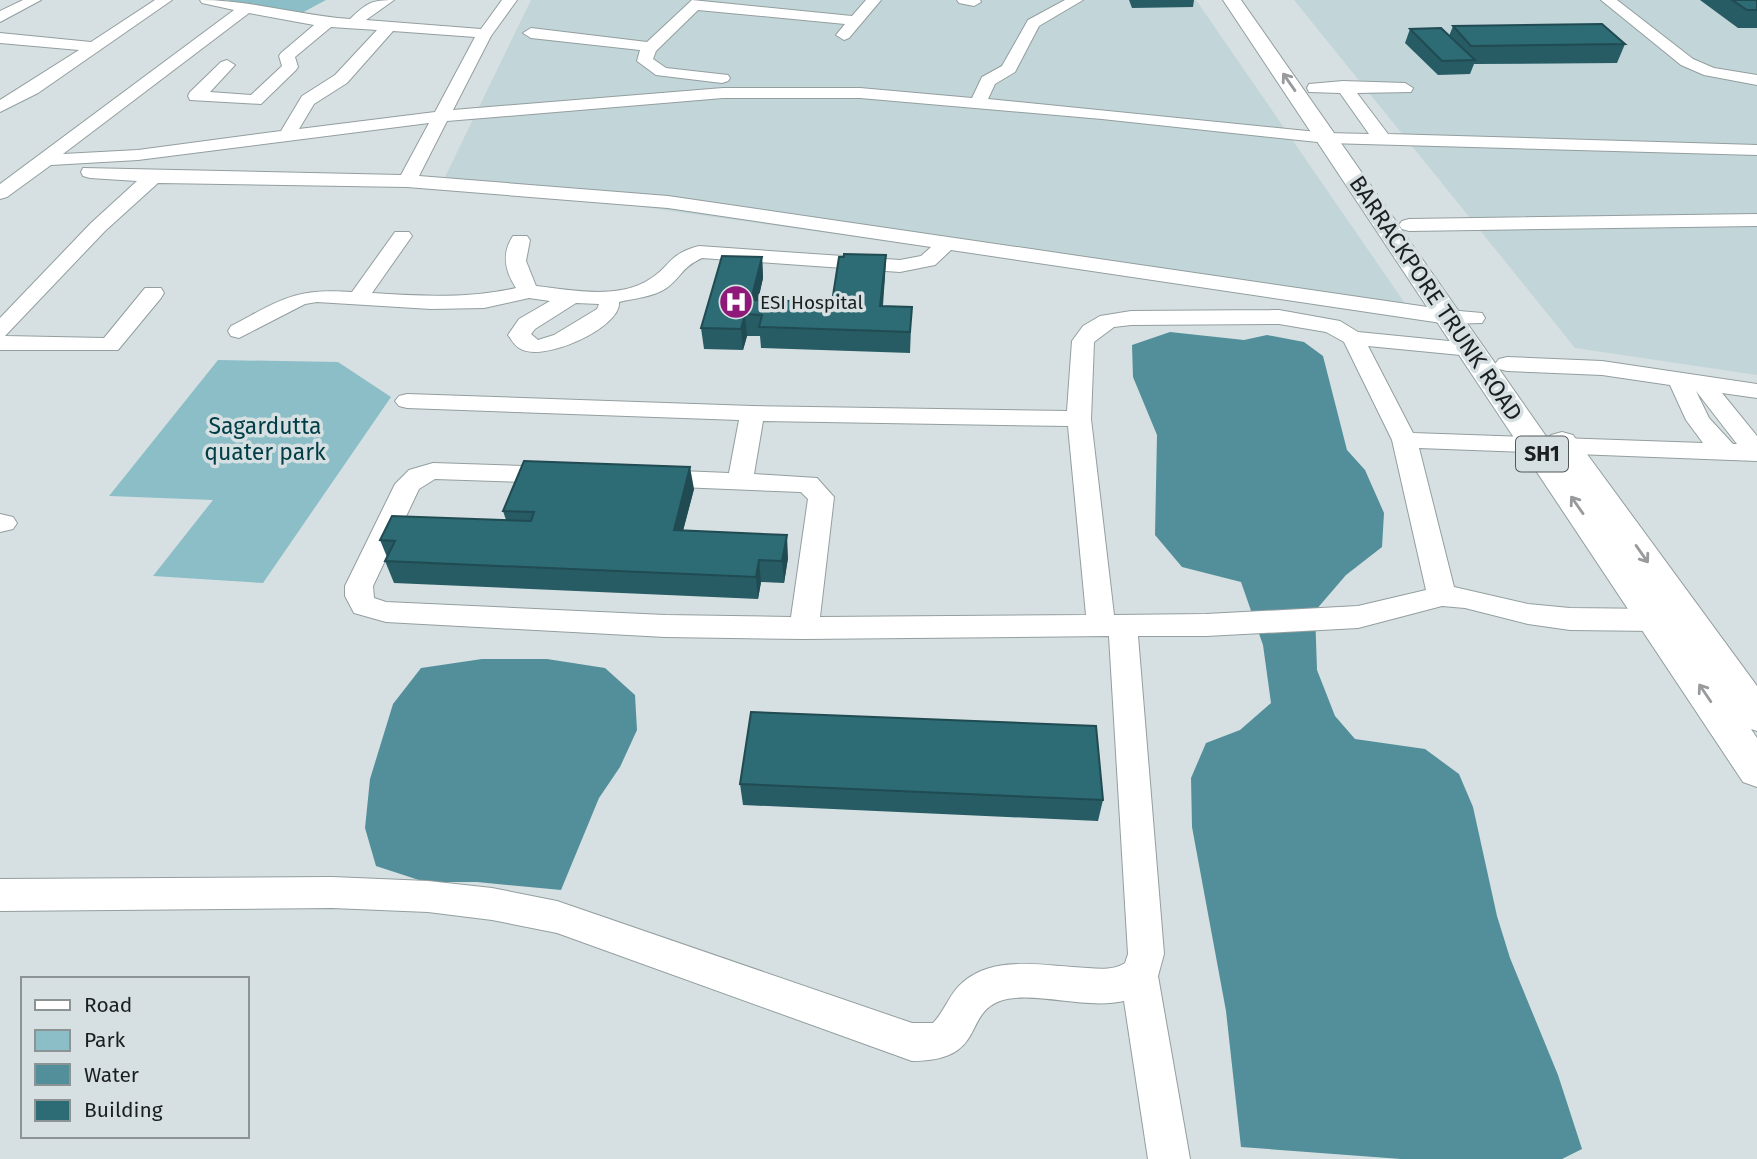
<svg xmlns="http://www.w3.org/2000/svg" width="1757" height="1159" viewBox="0 0 1757 1159" font-family="'Fira Sans',sans-serif">
  <rect width="100%" height="100%" fill="#d6e0e2"/>
  <path fill="#c2d5d9" d="M531,0H1196L1413,315L444,179Z
    M1294,0H1757V375L1575,348Z"/>
  <path fill="#8bbec7" d="M226,0H326L298,15Z
    M218,360L338,362L391,397L263,583L153,576L213,500L109,496Z"/>
  <path fill="#528f9a" d="M1170,332L1244,340L1267,335L1304,342L1323,356L1347,450L1365,470L1384,513L1382,547L1346,575L1315,611L1317,670L1335,716L1355,739L1425,749L1459,774L1473,807L1497,916L1510,958L1558,1075L1582,1149L1562,1159H1401L1241,1147L1226,1011L1192,827L1191,778L1206,743L1240,730L1271,703L1263,645L1241,582L1182,567L1155,535L1157,435L1133,377L1132,345Z
    M482,659H547L605,668L635,695L637,730L620,767L599,798L561,890L477,882H425L376,866L365,828L370,779L393,704L421,668Z"/>
  <g fill="none" stroke-linecap="round" stroke-linejoin="round">
    <g stroke="#939e9f" stroke-width="2">
      <path id="minor" d="M23,0H41L0,22V11Z
        M155,0H172L38,93L0,112V100L79,50L0,43V33L91,42Z
        M200,0C250,0 299,15 350,19C367,3 371,0 394,0L366,20L481,29L502,0H517L491,36L453,110L723,88H860L972,98L982,77L1002,66L1028,20L1065,0H1083L1039,26L1015,72L995,84L988,99L1327,133L1369,134L1340,93L1309,92L1307,88L1309,84L1343,81L1405,83L1413,88L1411,92L1357,93L1388,134L1757,145V155L1327,143L1102,119L860,98H723L447,121L419,176L668,196L1448,310L1482,313L1485,318L1482,323L1448,324L951,250L935,265L900,272L702,258C681,268 683,275 668,287C655,297 635,298 619,302C622,327 542,364 519,348C514,345 511,339 508,335L519,319L550,301L529,298L484,308L431,309L317,302L305,304L239,338L231,336L228,331L231,326C281,300 293,288 352,292L395,232H409L412,236L372,293C421,296 468,299 516,288C505,271 501,254 513,236H527L530,240L526,261L536,286C571,290 618,300 650,279C671,266 668,254 699,246L900,260L921,256L931,247L668,208L407,187L158,183L105,231L5,336L104,338L145,288H161L164,293L161,298L118,350H0V318L91,223L137,181L90,178L83,176L81,172L83,168L401,175L429,123L138,160L51,165L7,197L0,199V184L234,10L202,3ZM249,13L314,25L281,53L279,56L282,66L251,95L210,92L235,65L227,60L221,62L190,92L188,96L190,100L261,104L296,70L298,67L295,57L331,27L377,30L335,75L302,96L281,131L138,150L63,154ZM393,31L475,37L435,112L299,129L314,104L347,83ZM576,303L599,304L597,309L554,335L538,340L531,334L535,329Z
        M692,0L852,16L866,0H881L849,38L844,40L836,35L845,24L698,10L656,51L653,59L666,68L728,75L730,78L728,81L722,83L656,75L637,61L640,50L531,38L523,33L531,28L647,42Z
        M957,0H980L981,2L974,6L959,3Z
        M1601,0H1617L1693,59L1714,68L1757,75V85L1704,75L1681,65Z
        M1757,214V226L1409,231L1402,229L1399,225L1402,221L1409,219Z
        M1279,310L1340,321L1358,332L1479,344L1482,349L1479,354L1471,356L1368,346L1413,433L1703,443L1686,420L1670,385L1602,375L1507,371L1499,369L1495,364L1499,359L1507,357L1602,361L1757,384V398L1722,393L1757,436V461L1419,448L1454,587L1528,604L1570,608L1656,609L1666,613L1670,620L1666,627L1656,631L1570,630L1528,624L1465,608L1442,606L1358,628L1206,636H1138L1164,954L1158,976L1190,1159H1148L1124,1001C1086,1010 1032,990 1000,1001C962,1015 987,1061 912,1061L557,933L492,920L428,912L332,908L0,911V879L332,877L428,881L492,888L557,901L912,1023H933C945,1011 949,994 962,983C995,953 1048,967 1088,968C1100,969 1115,970 1125,963L1128,954L1109,636L804,639L665,637L386,622L354,613L345,596V586L395,484L409,470L433,463L555,467L564,469L568,475L564,481L555,483L435,479L419,489L373,586L374,598L386,602L665,615L791,617L808,499L801,492L655,486L646,484L642,478L646,472L655,470L729,473L739,420L407,408L399,406L395,401L399,396L407,394L752,406L1067,411L1072,341L1083,326L1100,316L1131,311ZM1279,324L1326,332L1344,342L1392,440L1426,590L1358,606L1206,614L1114,615L1091,419L1094,342L1114,327L1131,325ZM1696,391L1737,444H1733L1709,418ZM763,421L1068,426L1086,615L820,617L834,497L817,478L754,474Z
        M0,514L13,517L17,523L13,529L0,532Z"/>
    </g>
    <g stroke="#939e9f" stroke-width="2">
      <path id="major" d="M1223,0H1241L1548,439L1551,435L1562,432L1573,435L1757,686V731L1751,729L1757,738V787L1743,782Z"/>
    </g>
    <use href="#minor" fill="#fff" fill-rule="evenodd"/>
    <use href="#major" fill="#fff" fill-rule="evenodd"/>
  </g>
  <path fill="#275c65" d="M1129,0H1194L1193,7L1132,8Z
    M1700,0H1757V28H1738Z
    M1453,26L1625,44L1617,63L1474,64L1470,74L1438,75L1405,43L1410,29L1449,36Z
    M886,255L885,276L883,306L911,328L910,353L761,348L760,336H747L743,350L704,349L701,328L762,257L763,278L758,300L832,302Z
    M694,489L683,531L788,558L784,583L761,582L758,599L394,583L385,561L387,557L380,540L506,520L503,511Z
    M740,784L1103,800L1098,821L743,805Z"/>
  <path fill="#204b52" d="M886,255L885,276L880,327V306Z
    M762,257L763,278L755,314L751,300Z
    M745,314L747,336L743,350L741,329Z
    M690,467L694,489L677,553L674,530Z
    M787,535L788,558L784,583L782,561Z
    M759,560L761,582L758,599L756,577Z"/>
  <path fill="#2d6b75" stroke="#204b52" stroke-width="2" d="M1732,0H1757V10H1747Z
    M1602,24L1625,44L1471,46L1453,26Z
    M1441,28L1475,60L1442,61L1410,29Z
    M844,254L886,255L880,306L912,307L910,332L759,327L762,315L745,314L741,329L701,328L722,256L762,257L751,300L832,302L839,257H844Z
    M524,461L690,467L674,530L787,535L782,561L759,560L756,577L385,561L395,541L380,540L392,516L531,521L534,512L503,511Z
    M751,712L1096,726L1103,800L740,784Z"/>
  <defs><path id="oneway-shaft" d="M-6 0H5M1.5-3L5.5 0L1.5 3" fill="none" stroke-width="1.6" stroke-linecap="round" stroke-linejoin="round" transform="scale(1.75)"/></defs>
  <g stroke="#989a9b">
    <use href="#oneway-shaft" transform="translate(1289 82) rotate(-125)"/>
    <use href="#oneway-shaft" transform="translate(1577 505) rotate(-125)"/>
    <use href="#oneway-shaft" transform="translate(1642 554) rotate(55)"/>
    <use href="#oneway-shaft" transform="translate(1705 693) rotate(-124)"/>
  </g>
  <defs>
    <g id="hospital-disc" transform="scale(1.75)"><circle r="9.5" fill="#8f1979" stroke="#d6e0e2"/><path d="M-5-5h3v3.5h4V-5h3V5h-3V1.5h-4V5h-3Z" fill="#fff"/></g>
  </defs>
  <g fill-rule="evenodd">
    <use href="#hospital-disc" x="736" y="302"/>
  </g>
  <g text-anchor="middle" stroke-width="7" stroke-linejoin="round" paint-order="stroke">
    <g font-size="19" fill="#1b1f20" stroke="#d6e0e2" text-anchor="start">
      <text x="760" y="309">ESI Hospital</text>
    </g>
    <rect fill="#d6e0e2" stroke="#53595a" stroke-width="2" x="1516" y="436.5" width="52" height="35" rx="5"/>
    <g font-size="21" font-weight="bold" fill="#1b1f20">
      <text x="1542" y="461">SH1</text>
    </g>
    <g font-size="23" fill="#1b1f20" stroke="#d6e0e2">
      <text transform="translate(1436 298) rotate(56)" y="8">BARRACKPORE TRUNK ROAD</text>
    </g>
    <g font-size="23" fill="#003d45" stroke="#d6e0e2">
      <text x="265" y="434">Sagardutta<tspan x="265" dy="26">quater park</tspan></text>
    </g>
  </g>
  <rect x="21" y="977" width="228" height="161" fill="#d6e0e2" stroke="#8b9394" stroke-width="2"/>
  <rect x="35" y="1000" width="35" height="10" fill="#ffffff" stroke="#8b9394" stroke-width="2"/>
  <text x="84" y="1012" font-size="21" fill="#1b1f20">Road</text>
  <rect x="35" y="1030" width="35" height="21" fill="#8bbec7" stroke="#8b9394" stroke-width="2"/>
  <text x="84" y="1047" font-size="21" fill="#1b1f20">Park</text>
  <rect x="35" y="1064" width="35" height="21" fill="#528f9a" stroke="#8b9394" stroke-width="2"/>
  <text x="84" y="1082" font-size="21" fill="#1b1f20">Water</text>
  <rect x="35" y="1100" width="35" height="21" fill="#2d6b75" stroke="#8b9394" stroke-width="2"/>
  <text x="84" y="1117" font-size="21" fill="#1b1f20">Building</text>
</svg>
